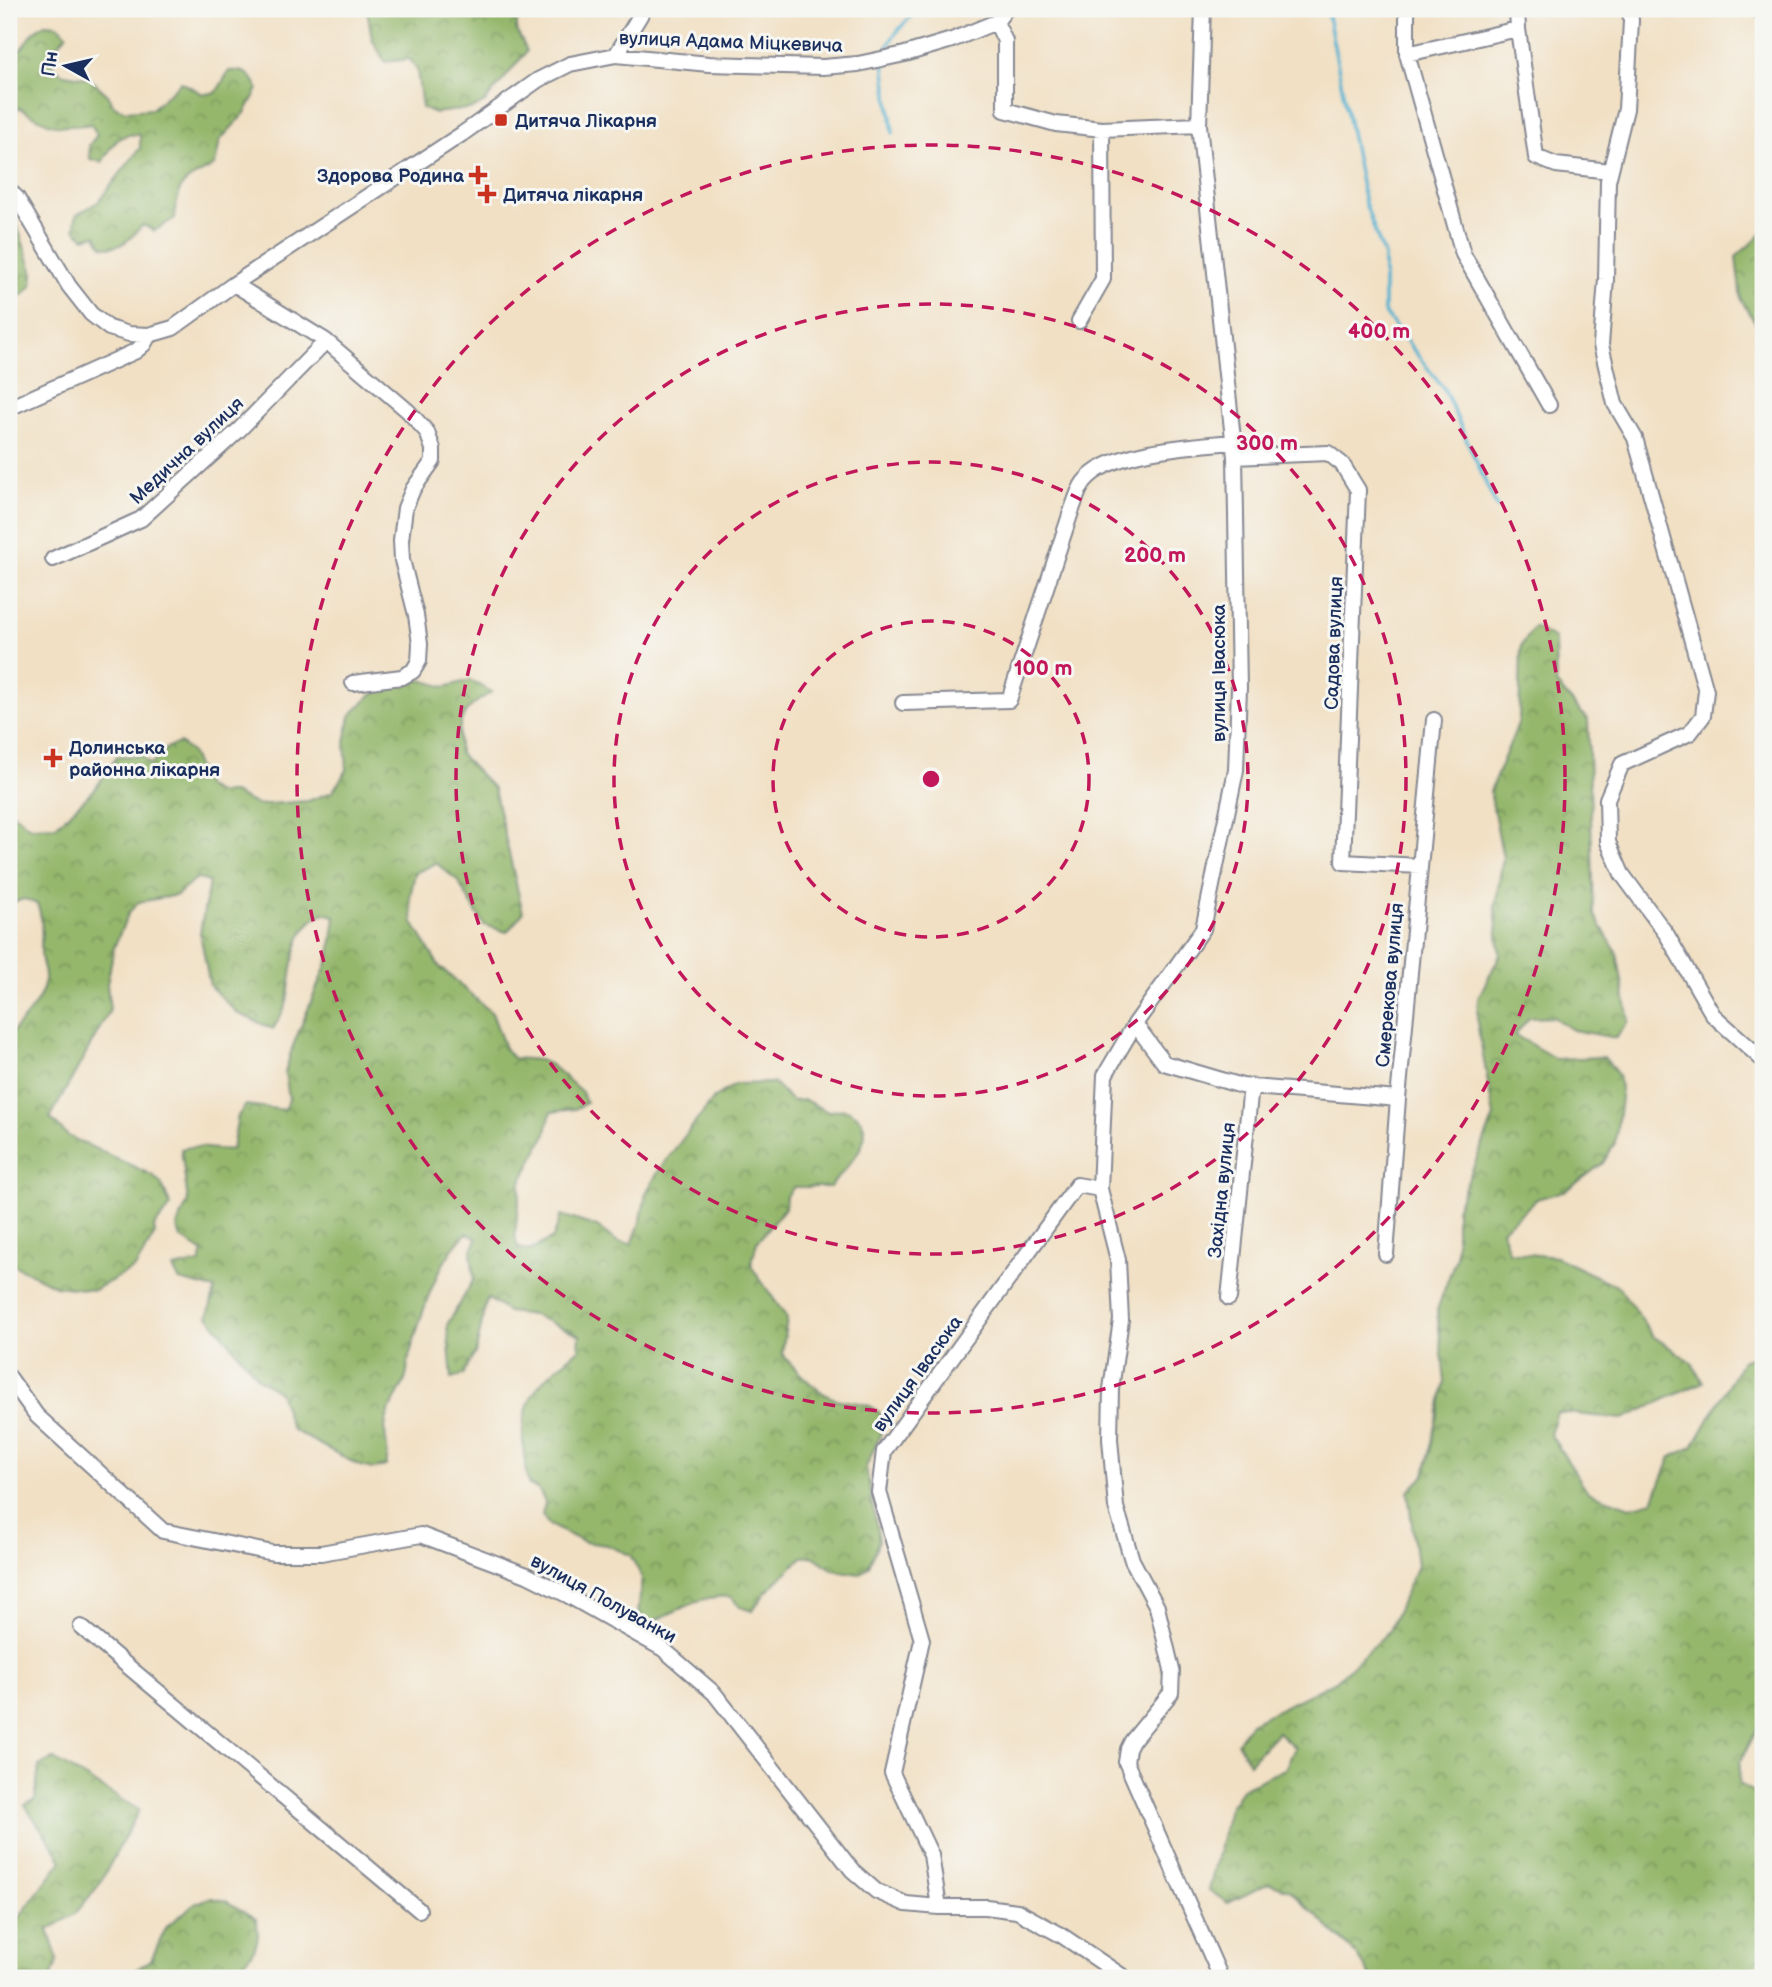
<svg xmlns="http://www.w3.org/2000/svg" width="1772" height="1987" viewBox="0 0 1772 1987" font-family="'Balsamiq Sans',sans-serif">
  <defs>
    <pattern id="forest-crowns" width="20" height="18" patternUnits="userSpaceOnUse" patternTransform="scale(1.75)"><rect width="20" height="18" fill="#94b76c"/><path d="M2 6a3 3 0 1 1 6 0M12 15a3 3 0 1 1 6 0" fill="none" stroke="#78955c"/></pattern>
  </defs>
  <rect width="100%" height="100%" fill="#f6f6f2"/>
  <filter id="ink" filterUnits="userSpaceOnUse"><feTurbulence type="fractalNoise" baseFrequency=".0143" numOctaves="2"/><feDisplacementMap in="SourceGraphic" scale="14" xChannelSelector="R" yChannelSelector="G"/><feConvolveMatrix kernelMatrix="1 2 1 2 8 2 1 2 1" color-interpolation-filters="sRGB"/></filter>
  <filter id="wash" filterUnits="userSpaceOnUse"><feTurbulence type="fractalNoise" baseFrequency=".00686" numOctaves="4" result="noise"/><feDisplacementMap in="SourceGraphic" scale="28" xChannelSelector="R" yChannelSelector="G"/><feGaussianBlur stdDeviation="1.57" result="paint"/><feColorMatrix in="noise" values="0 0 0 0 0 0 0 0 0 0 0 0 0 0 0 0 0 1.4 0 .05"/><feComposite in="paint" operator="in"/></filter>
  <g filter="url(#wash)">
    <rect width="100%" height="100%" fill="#f1e0c4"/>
    <path fill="url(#forest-crowns)" stroke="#587365" stroke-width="2" d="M367,9H519L516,29L527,51L485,102L474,108L435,113L422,108L417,70L410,59L385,62L372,39Z
      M45,24L58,25L67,34L51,53L53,67L64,74L89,78L108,95L114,106L126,111L152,109L181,82L203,94L216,93L229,71C245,70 252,74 258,89L245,113L220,140L215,165C184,183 177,179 175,218L154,231L143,225C129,239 123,250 102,246L96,235L84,238L75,229L76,215L98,202L140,148V135C117,132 113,145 102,162L90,159L89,145L97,135L91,124C57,129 49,126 20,108L9,112V57C28,49 25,35 45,24Z
      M9,207L12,210L33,273L32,285L23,295L9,296Z
      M1763,233V334L1741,300L1736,257Z
      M1534,627L1555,639L1556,684L1588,720L1594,914L1617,953L1629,1021L1616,1038L1573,1030L1553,1017L1529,1018L1515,1035L1556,1059L1604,1057L1618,1075L1621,1098L1615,1143L1603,1163L1567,1190L1537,1199L1502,1230L1509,1252L1556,1257L1619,1287L1653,1336L1691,1362L1703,1382L1623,1419L1557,1412L1550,1434L1588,1492L1630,1507L1653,1501L1671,1457L1693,1447L1742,1361L1763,1353V1718L1740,1762L1739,1784L1759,1795L1763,1793V1978H1372L1356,1954L1290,1890L1269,1883L1228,1903L1209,1890L1229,1808L1243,1788L1285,1769L1295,1748L1278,1732L1249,1763L1237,1742L1251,1723L1336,1681L1389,1631L1417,1566L1408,1492L1425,1475L1445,1382L1437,1310L1456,1257V1209L1494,1117L1477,1022L1478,998L1500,955L1495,906L1503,858L1490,791L1519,722L1521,646Z
      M421,680L445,687L470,680L492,692C461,711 458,717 459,753L494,789L523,913L507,932L484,925L457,880L436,863L415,873L410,897L413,923L439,966L492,1013L505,1048L513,1058L540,1060L551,1065L582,1092L586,1103L575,1109L551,1112L545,1136L521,1182L515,1234L517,1247L529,1251L553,1238L561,1215L597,1227L618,1242L632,1244L641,1220L646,1193L659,1170L714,1098L736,1084L774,1083L792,1101L805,1100L828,1112C840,1108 849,1108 858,1117C880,1138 843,1170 830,1187H794L786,1196L785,1208L757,1242L751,1266L787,1318L782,1354C794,1368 815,1392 833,1398C856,1406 872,1397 886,1422L866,1467L879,1540L869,1566L860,1574L833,1570L813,1556L802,1557L766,1592L752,1611L740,1607L731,1597C701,1593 676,1613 649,1623L638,1615L642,1577L630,1555L607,1545L584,1542L549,1525L542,1515L545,1502L539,1490L528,1484C523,1451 516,1416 538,1387C548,1373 566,1361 579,1349L580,1335L533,1315L508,1312L487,1298L476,1351L463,1375L452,1378L447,1325L474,1279L471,1252L477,1239L467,1233C437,1259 421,1316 410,1354C407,1362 408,1372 405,1380C399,1397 385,1410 385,1429C385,1443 390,1452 386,1466L373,1469L360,1466L291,1429L279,1392L258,1378L208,1316L215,1289L179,1280L173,1268L200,1263L203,1252L181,1238L177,1226L188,1201L181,1149C201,1143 212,1152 232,1149L238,1116L246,1105L285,1110L289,1099L285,1073L292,1048L330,956L335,916L324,913C289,929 294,973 286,1005C283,1013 277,1021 273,1029L237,1013L210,986L200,933L209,882L197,878L177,895L139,902L129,912L114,947L107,984L110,1010L50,1118L68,1136L152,1175L161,1183L171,1206L154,1227L155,1234L135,1268L94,1290L55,1286L9,1263V1036C22,1020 42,1002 45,980C46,971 41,963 41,953C41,936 44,920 37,904L25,899L13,902L9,899V810L30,827L56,826L95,789L117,756H143L150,765L168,747L180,743L191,752L206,787L217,793H233L257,805L308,801L332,792L347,770L345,743L350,716L370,696L394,682Z
      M54,1759L139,1810L99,1885L75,1914L48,1930L58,1960L52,1975L48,1978H9V1926L20,1916L62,1860L25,1805L35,1800L39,1766Z
      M211,1898L226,1901L256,1919C264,1949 247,1958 227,1978H123L151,1960L167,1926L195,1904Z"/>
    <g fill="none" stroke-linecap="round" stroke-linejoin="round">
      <path stroke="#52b1d0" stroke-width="3.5" d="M1332,9L1328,16L1365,203L1384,256V312L1444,389L1497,508
        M885,55C889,37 906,21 919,9
        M884,63L893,133"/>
    </g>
  </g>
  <g filter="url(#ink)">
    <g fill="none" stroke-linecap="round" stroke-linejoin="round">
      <g stroke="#868891" stroke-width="18">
        <path id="minor" d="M1407,9V54L1463,254L1549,405
          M1517,9L1518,29L1536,157L1556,165L1610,171
          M1630,9L1631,21L1626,109L1608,181L1606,279L1601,345L1615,404L1635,438L1706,691L1703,716L1690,733L1622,764L1607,799L1608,842L1622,874L1667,935L1713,1015L1763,1060
          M1758,9L1763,15
          M996,22L1005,41V110L1056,124L1102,129L1199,125
          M1407,54L1518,29
          M616,55L644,9
          M9,190L17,198L69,286L91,314L109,328L129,334L149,335L173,328L234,284L462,134L538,80L570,64L616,55L709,64L823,67L858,64L905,54L952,40L996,22L1006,9
          M234,284L326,341L408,411L427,432L433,449V461L413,489L405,508L401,540L402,560L416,615L420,644L419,661L413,671L402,677L353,683
          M1079,321L1103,279L1102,129
          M9,408L136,351L144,344L149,335
          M1235,457L1328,453L1342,464L1358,490L1343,862L1420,866
          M53,559L141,519L240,429L326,341
          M903,703L1009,700L1071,512C1075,502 1078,490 1084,482C1110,449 1194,446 1233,442
          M1135,1024L1164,1063L1242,1086L1398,1099
          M1100,1189L1118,1260L1121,1320L1111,1389L1110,1439L1116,1507L1132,1560L1157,1607L1172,1670L1171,1693L1132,1741L1128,1749L1126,1762L1221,1978
          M1386,1254L1398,1099L1434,720
          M1229,1298L1251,1086
          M9,1377L37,1416L163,1531L273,1553H321L421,1535L527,1575L567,1595L663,1649L714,1693L852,1870L876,1891L906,1904L939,1907H986L1017,1911L1061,1935L1125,1978
          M81,1627L419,1910
          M939,1907L931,1855L892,1773L922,1640L879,1492L884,1451L1077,1185L1100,1189L1105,1075L1135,1024L1203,929L1236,770L1239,688L1235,457L1199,125L1203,9"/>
      </g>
      <use href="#minor" stroke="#fff" stroke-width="14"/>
    </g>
  </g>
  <g fill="none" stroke="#c2185b" stroke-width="3.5" stroke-dasharray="12 9">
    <circle cx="931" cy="779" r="158"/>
    <circle cx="931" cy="779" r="317"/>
    <circle cx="931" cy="779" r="475"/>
    <circle cx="931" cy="779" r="634"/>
  </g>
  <g fill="#c8321e" stroke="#f6f6f2" stroke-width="2.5">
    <rect x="494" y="113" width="14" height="14" rx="3.5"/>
    <path d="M474.5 164.5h7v7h7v7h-7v7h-7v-7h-7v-7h7z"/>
    <path d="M483.5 183.5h7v7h7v7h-7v7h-7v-7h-7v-7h7z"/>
    <path d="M49.5 747.5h7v7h7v7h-7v7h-7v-7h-7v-7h7z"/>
  </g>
  <g text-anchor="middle" stroke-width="6" stroke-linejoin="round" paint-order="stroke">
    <g font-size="19" fill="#1b2f5e" stroke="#f6f6f2">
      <text transform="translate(731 41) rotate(2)" y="7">вулиця Адама Міцкевича</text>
      <text transform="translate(186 450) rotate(-43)" y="7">Медична вулиця</text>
      <text transform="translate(1333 643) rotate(-88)" y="7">Садова вулиця</text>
      <text transform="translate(1218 673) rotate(-90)" y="7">вулиця Івасюка</text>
      <text transform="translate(1389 985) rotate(-85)" y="7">Смерекова вулиця</text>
      <text transform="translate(1221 1190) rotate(-84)" y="7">Західна вулиця</text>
      <text transform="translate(917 1373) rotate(-54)" y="7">вулиця Івасюка</text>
      <text transform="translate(604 1598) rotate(29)" y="7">вулиця Полуванки</text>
    </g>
    <g font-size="19" font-weight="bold" fill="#1b2f5e" stroke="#f6f6f2" text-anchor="start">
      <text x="515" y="127">Дитяча Лікарня</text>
      <text x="464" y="182" text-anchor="end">Здорова Родина</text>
      <text x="503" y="201">Дитяча лікарня</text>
      <text x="69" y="754">Долинська<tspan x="69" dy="22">районна лікарня</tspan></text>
    </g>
  </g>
  <circle cx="931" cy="779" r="10" fill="#c2185b" stroke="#f6f6f2" stroke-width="3.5"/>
  <g font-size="21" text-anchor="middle" font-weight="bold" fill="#c2185b" stroke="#f6f6f2" stroke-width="6" stroke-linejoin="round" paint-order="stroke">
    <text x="1379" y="338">400 m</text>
    <text x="1267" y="450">300 m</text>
    <text x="1155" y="562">200 m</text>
    <text x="1043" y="675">100 m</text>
  </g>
  <rect width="1772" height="1987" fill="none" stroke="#f6f6f2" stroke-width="35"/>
  <g transform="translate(66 66) rotate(278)" stroke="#f6f6f2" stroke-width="5" paint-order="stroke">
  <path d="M0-5L12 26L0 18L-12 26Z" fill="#1b2f5e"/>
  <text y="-10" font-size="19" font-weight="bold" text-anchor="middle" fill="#1b2f5e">Пн</text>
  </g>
</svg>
